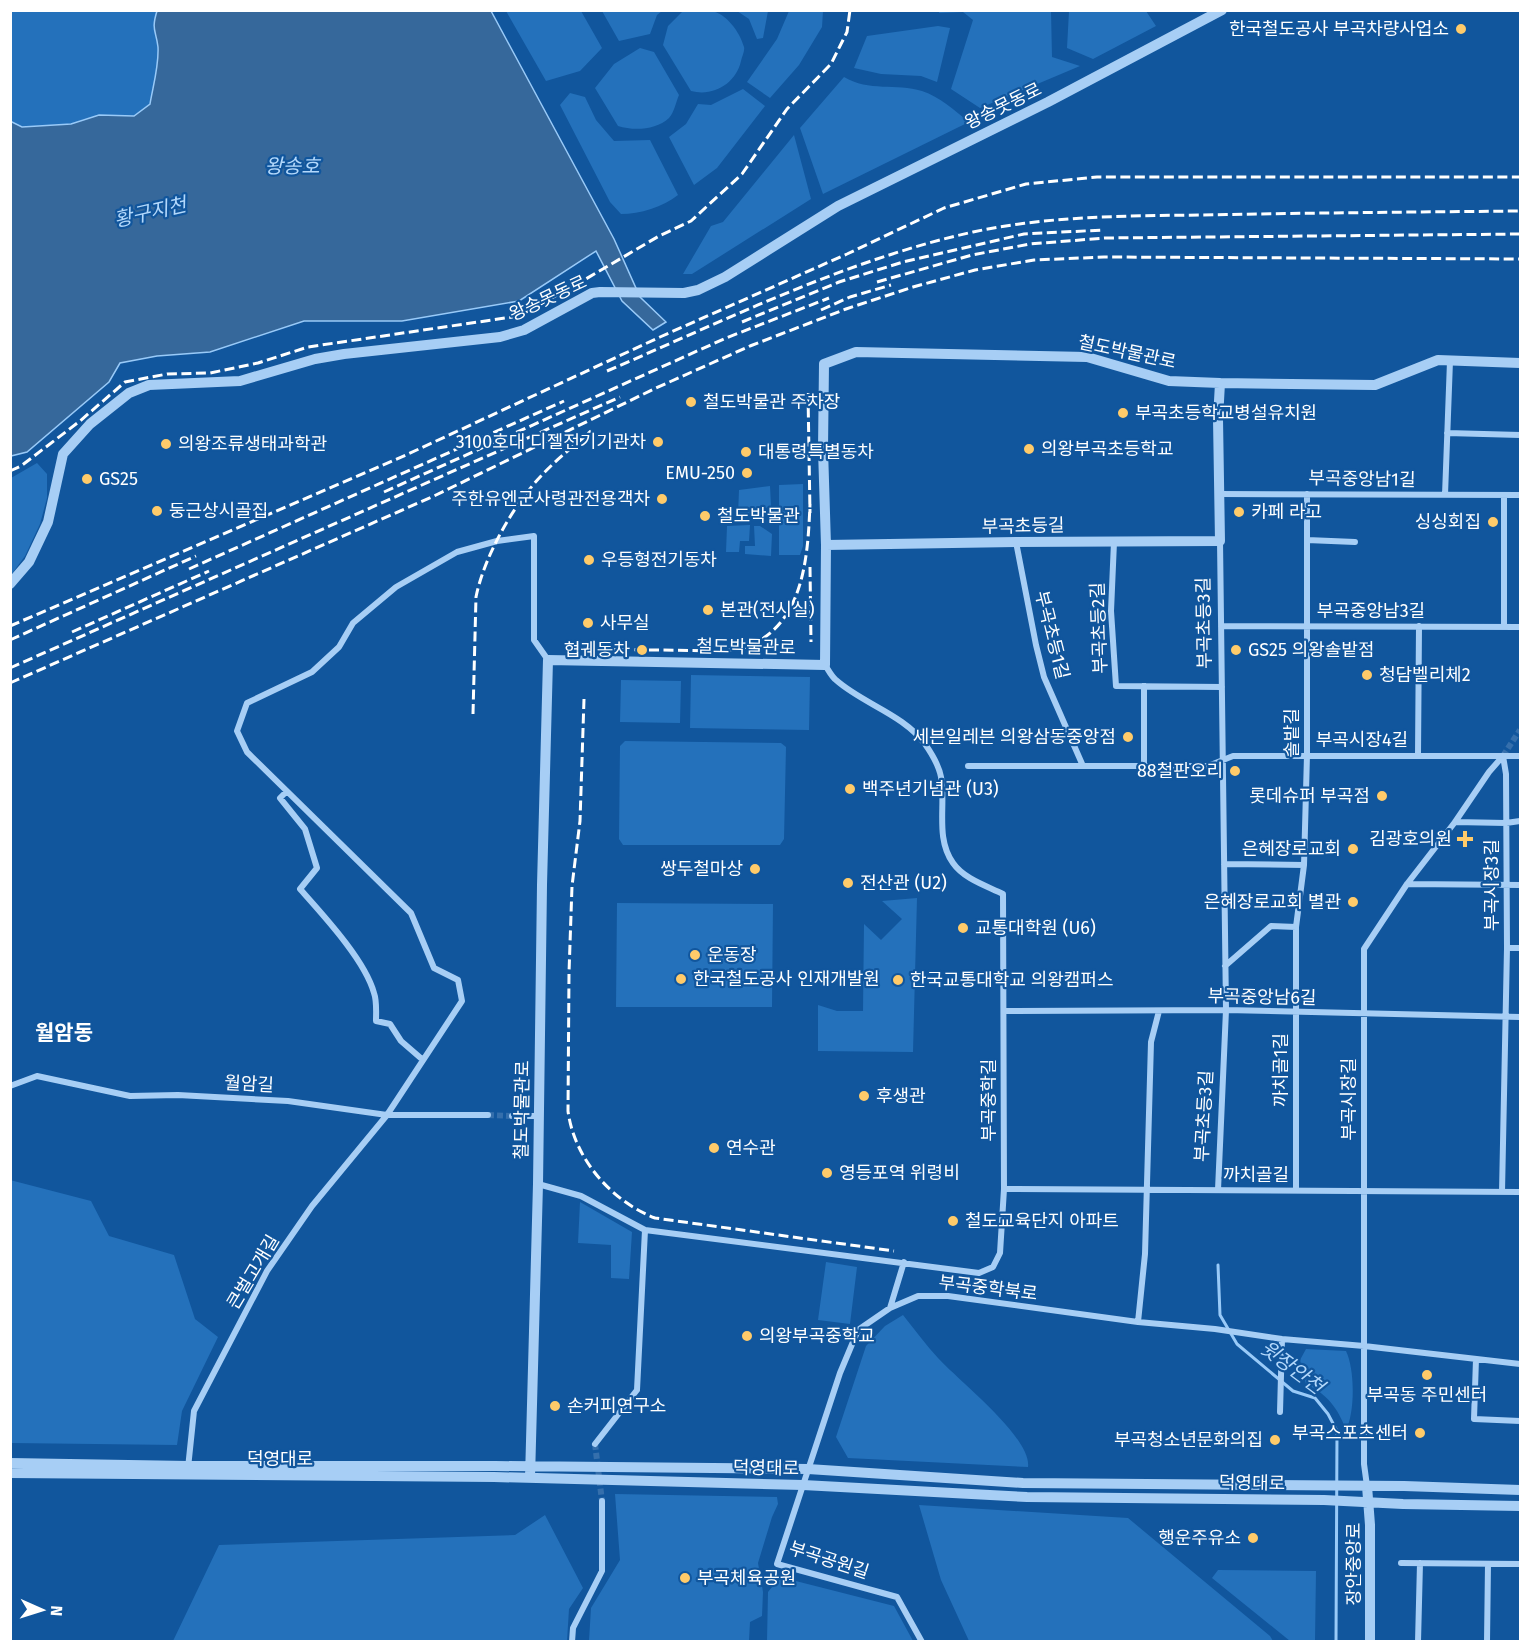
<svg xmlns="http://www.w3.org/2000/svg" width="1531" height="1652" viewBox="0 0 1531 1652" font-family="'Fira Sans','Noto Sans KR',sans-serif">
  <rect width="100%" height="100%" fill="#11569d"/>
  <path fill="#2471bb" d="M940,10L1051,11L1052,57L1080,66L980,108L951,89L973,20L963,12L939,13Z
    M10,11H157C151,30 156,30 158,47C159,66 153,86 150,104L134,116L116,115L84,119L71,124L21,127L11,121Z
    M506,11H581L602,48L580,71L546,81Z
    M602,11H662L657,15L650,34L619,41Z
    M711,11C726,13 740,32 744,47C745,51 742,56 741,61C736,83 714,97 691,91L663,45L668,26L683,11Z
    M737,11H768L763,38L757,39L749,19Z
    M789,11H823L822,27L799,65L770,98L747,82L777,39Z
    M1069,11H1146L1156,26L1093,59L1067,48Z
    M938,26L950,28L937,82L921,76L881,74L854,68L867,36Z
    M640,48L654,52L679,95C676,102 674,113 669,118C656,130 634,131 618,126L595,88L614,64Z
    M844,77C869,92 896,83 922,91C940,97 954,110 969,122L823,194L800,128Z
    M743,89L765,106L717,168L694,185L669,137L686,124L698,104L711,105Z
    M570,93L585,97L596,120L614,141L650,140L678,195C663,207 640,214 621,214L610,202L560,105Z
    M794,135L811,199L692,274H683L711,226L723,222Z
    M37,463L47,474V498L40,524L25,556L11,575V478Z
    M803,484V546L800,555H779V485Z
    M770,486L771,506L760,510L758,516H738L739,490Z
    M750,525L749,541H740L739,552H726L727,526Z
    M754,526H760L772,534L771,556L745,554V546H755Z
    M691,675L810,677L809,730L690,728Z
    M621,680L681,681L680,723L620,722Z
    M625,741L781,743L786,747L784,839L780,845H623L619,839L620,746Z
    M917,898L913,1052L818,1051V1005L837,1011H863L864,924L881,940L902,919L882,901Z
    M617,903L773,904L772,1007H616Z
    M10,1180L91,1201L109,1236L174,1255L195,1319L218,1337L182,1411L177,1445L11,1443Z
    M580,1202L632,1232L629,1279L611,1278V1245L578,1243Z
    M826,1262L857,1267L850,1324L818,1320Z
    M903,1315C915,1330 926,1345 938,1358C958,1380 1032,1438 1028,1467L848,1458L836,1437L866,1346L885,1326Z
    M1306,1349L1346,1351C1355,1370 1355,1412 1346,1430C1338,1408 1327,1394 1306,1384L1300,1360Z
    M615,1494L777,1497L778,1504L772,1517L758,1563L763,1592L762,1616L750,1622L749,1641H589L591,1608L620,1560Z
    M919,1505L1128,1518L1270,1636L1273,1641H969L941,1580Z
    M545,1515L583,1588L569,1609L567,1641H173L219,1545L515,1535Z
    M1218,1570L1316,1571L1315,1641H1290L1212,1578Z
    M780,1577L894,1606L913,1641H767L768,1592Z"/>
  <path fill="#36689b" stroke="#99caf8" stroke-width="1.5" d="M157,11H491L614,239L640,297L666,322L653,330L622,301L596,251L519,301L402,321H304L210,352L157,356L120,363L109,382L27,452L11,456L10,121L22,127L71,124L99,115L134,116L150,104C153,86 159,66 158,47C156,30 151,30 157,11Z"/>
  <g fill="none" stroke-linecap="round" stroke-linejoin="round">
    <path stroke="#99caf8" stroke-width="3" d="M1218,1265L1220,1315L1237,1344L1293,1391L1315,1398L1328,1414L1337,1431L1336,1642"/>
    <path stroke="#356fac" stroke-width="6" stroke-dasharray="6 3" stroke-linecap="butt" d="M1503,756L1520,730
      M488,1115L512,1116
      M595,1444L602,1501"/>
    <path stroke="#a7cef5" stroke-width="6" d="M1447,433L1520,435
      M1219,494L1520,495
      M1445,495L1450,361
      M1307,540L1355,542
      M1016,542L1036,645L1044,677L1083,766
      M1114,542L1111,611L1116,686L1222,687
      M1221,626L1520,627
      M1504,626V495
      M1418,755L1419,626
      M968,766H1208L1233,756H1520
      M1144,766V686
      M286,792L280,798L305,829L317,868L300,889C323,915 365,960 374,993C377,1001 376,1012 376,1021L390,1024L401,1041L423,1060
      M1455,822L1506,823L1520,821
      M1224,864L1304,865
      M1407,884L1520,885
      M1507,948H1520
      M1225,966L1271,926L1296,927
      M1004,1011L1226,1010L1520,1017
      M10,1086L37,1076L130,1096L178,1095L288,1101L387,1115H488
      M512,1116H538
      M538,1184L581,1196L645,1230L979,1273L993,1267L1000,1253L1004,1189L1003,894C987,886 964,879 953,863C935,838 946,805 941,777C939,766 932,754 925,744C903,714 863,704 836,680C831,676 828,669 825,665
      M1004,1189L1520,1192
      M1218,1190L1226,1010L1220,541
      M1296,1190V927L1304,865L1307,755V494
      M1502,1192L1507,948L1506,774L1503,756
      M890,1308L904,1262
      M1138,1322L1145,1254L1151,1042L1159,1011
      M1476,1359L1474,1419L1520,1421
      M1280,1412L1282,1339
      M595,1444L637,1390L645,1230
      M188,1468L194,1411L267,1271L312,1206L387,1115L462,1001L458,980L434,968L411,913L247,752L237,731L247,703L312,672L339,647L353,623L396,587L457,552L497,541L534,536V640L548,660
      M1367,1486L1364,1464V949L1407,884L1455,822L1489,772L1503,756
      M1401,1563L1520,1564
      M572,1642L573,1628L602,1571V1501
      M922,1642L897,1597L777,1564L840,1373L858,1330L890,1308L918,1296H948L1138,1322L1215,1329L1282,1339L1364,1346L1520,1364
      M1418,1642L1420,1563
      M1487,1642L1488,1564"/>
    <path stroke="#a7cef5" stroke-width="10" d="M826,545L1016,542L1220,541L1218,419L1220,383
      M10,584L29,562L48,522L63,454L90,424L129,393L149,385L240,381L315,359L344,354L500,337L524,330L592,293L600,292L684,293L698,290L725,277L838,206L1048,102L1222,10
      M10,1463L188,1466H495L808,1469L1023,1483L1404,1486L1520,1490
      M10,1473L494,1477L803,1485L1027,1497L1324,1500L1403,1504L1520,1506
      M530,1478L538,1184L542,885L548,660L825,665L826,545L823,449L824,364L856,352L1087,357L1169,381L1220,383L1375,385L1438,360L1520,363
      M1367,1486L1370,1525V1642"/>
    <path stroke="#fff" stroke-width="3" stroke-dasharray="10 4.5" stroke-linecap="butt" d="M877,282L972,255L1030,244L1105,238L1520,234
      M821,310L850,297L891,285
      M742,322L839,282L903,262L1024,234L1103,230
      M607,371C726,320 846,260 973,232C1047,216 1123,216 1199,215C1306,213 1413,212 1520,211
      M808,393L810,513
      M10,471L21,466L80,421L125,382L167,374L210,373L258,363L308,347L519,316L579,283L659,236L691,221L742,174L787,109L831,64L847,32L850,10
      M384,492L726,338L829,298
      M810,567L811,642
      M189,569L564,401
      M10,626L406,455L660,337L847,254L944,208L1026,184L1097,177H1520
      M72,632L209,571
      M10,640L196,556
      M591,649L720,651C733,650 746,649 757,642C805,616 808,552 810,504
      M10,668L620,397
      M10,683L434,496L656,388L750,346L846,309L913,287L975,270L1034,260L1104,257L1520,259
      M584,699L580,821L572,886L569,973L568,1111C574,1158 611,1201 655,1218L894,1251
      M473,714L476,597C484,557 513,505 542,475C557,459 575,445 591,431"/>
  </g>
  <g fill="#ffcb6a" stroke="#11569d" stroke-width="2">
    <circle cx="1461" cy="29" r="6"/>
    <circle cx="691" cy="402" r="6"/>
    <circle cx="1123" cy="413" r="6"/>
    <circle cx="658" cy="442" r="6"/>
    <circle cx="166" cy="444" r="6"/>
    <circle cx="1029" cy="449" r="6"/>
    <circle cx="746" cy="452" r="6"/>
    <circle cx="747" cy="473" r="6"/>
    <circle cx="87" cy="479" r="6"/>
    <circle cx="662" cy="499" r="6"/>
    <circle cx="157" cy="511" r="6"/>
    <circle cx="1239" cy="512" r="6"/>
    <circle cx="705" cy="516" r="6"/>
    <circle cx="1493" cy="522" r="6"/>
    <circle cx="589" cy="560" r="6"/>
    <circle cx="708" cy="610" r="6"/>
    <circle cx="588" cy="623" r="6"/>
    <circle cx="642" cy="650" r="6"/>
    <circle cx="1236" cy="650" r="6"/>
    <circle cx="1367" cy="675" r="6"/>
    <circle cx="1128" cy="737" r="6"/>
    <circle cx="1235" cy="771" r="6"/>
    <circle cx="850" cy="789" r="6"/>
    <circle cx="1382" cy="796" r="6"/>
    <path d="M1462 830h6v6h6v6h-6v6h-6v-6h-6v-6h6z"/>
    <circle cx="1353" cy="849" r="6"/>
    <circle cx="755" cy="869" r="6"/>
    <circle cx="848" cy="883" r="6"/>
    <circle cx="1353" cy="902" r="6"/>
    <circle cx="963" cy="928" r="6"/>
    <circle cx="695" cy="955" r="6"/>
    <circle cx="681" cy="979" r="6"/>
    <circle cx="898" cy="980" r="6"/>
    <circle cx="864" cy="1096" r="6"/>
    <circle cx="714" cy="1148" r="6"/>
    <circle cx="827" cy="1173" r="6"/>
    <circle cx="953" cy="1221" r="6"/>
    <circle cx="747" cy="1336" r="6"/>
    <circle cx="1427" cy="1375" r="6"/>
    <circle cx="555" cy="1406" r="6"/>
    <circle cx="1420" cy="1433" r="6"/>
    <circle cx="1275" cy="1440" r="6"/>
    <circle cx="1253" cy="1538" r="6"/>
    <circle cx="685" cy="1578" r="6"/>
  </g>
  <g text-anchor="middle" stroke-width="4.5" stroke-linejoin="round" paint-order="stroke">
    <g font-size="18" fill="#fff" stroke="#11569d" text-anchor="start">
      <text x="1449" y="35" text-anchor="end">한국철도공사 부곡차량사업소</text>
      <text x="703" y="408">철도박물관 주차장</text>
      <text x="1135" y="419">부곡초등학교병설유치원</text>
      <text x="646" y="448" text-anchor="end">3100호대 디젤전기기관차</text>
      <text x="178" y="450">의왕조류생태과학관</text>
      <text x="1041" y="455">의왕부곡초등학교</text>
      <text x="758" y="458">대통령특별동차</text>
      <text x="735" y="479" text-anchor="end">EMU-250</text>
      <text x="99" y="485">GS25</text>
      <text x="650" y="505" text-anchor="end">주한유엔군사령관전용객차</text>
      <text x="169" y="517">둥근상시골집</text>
      <text x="1251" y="518">카페 라고</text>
      <text x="717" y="522">철도박물관</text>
      <text x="1481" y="528" text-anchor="end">싱싱회집</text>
      <text x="601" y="566">우등형전기동차</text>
      <text x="720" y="616">본관(전시실)</text>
      <text x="600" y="629">사무실</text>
      <text x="630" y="656" text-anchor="end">협궤동차</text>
      <text x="1248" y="656">GS25 의왕솔밭점</text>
      <text x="1379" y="681">청담벨리체2</text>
      <text x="1116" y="743" text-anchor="end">세븐일레븐 의왕삼동중앙점</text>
      <text x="1223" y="777" text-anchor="end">88철판오리</text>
      <text x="862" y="795">백주년기념관 (U3)</text>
      <text x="1370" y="802" text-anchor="end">롯데슈퍼 부곡점</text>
      <text x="1452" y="845" text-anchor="end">김광호의원</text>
      <text x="1341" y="855" text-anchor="end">은혜장로교회</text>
      <text x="743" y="875" text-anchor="end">쌍두철마상</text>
      <text x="860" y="889">전산관 (U2)</text>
      <text x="1341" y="908" text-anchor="end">은혜장로교회 별관</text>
      <text x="975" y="934">교통대학원 (U6)</text>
      <text x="707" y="961">운동장</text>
      <text x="693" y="985">한국철도공사 인재개발원</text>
      <text x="910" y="986">한국교통대학교 의왕캠퍼스</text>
      <text x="876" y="1102">후생관</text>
      <text x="726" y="1154">연수관</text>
      <text x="839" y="1179">영등포역 위령비</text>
      <text x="965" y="1227">철도교육단지 아파트</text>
      <text x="759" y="1342">의왕부곡중학교</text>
      <text x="1427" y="1401" text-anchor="middle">부곡동 주민센터</text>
      <text x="567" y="1412">손커피연구소</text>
      <text x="1408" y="1439" text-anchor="end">부곡스포츠센터</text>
      <text x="1263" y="1446" text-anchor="end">부곡청소년문화의집</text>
      <text x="1241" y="1544" text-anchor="end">행운주유소</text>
      <text x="697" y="1584">부곡체육공원</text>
    </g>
    <g font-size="18" fill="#fff" stroke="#11569d">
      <text transform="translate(1003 106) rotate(-26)" y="6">왕송못동로</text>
      <text transform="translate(548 298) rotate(-25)" y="6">왕송못동로</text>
      <text transform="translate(1127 352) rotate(12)" y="6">철도박물관로</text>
      <text transform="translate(1362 479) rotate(1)" y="6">부곡중앙남1길</text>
      <text transform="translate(1023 526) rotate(-1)" y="6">부곡초등길</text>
      <text x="1371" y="617">부곡중앙남3길</text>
      <text transform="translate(1204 623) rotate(-91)" y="6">부곡초등3길</text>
      <text transform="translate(1099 628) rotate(-92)" y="6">부곡초등2길</text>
      <text transform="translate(1052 635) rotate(76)" y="6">부곡초등1길</text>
      <text transform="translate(746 647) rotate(1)" y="6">철도박물관로</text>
      <text transform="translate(1292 733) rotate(-90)" y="6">솔밭길</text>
      <text x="1362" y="746">부곡시장4길</text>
      <text transform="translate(1492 885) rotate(-90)" y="6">부곡시장3길</text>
      <text transform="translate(1262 997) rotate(1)" y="6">부곡중앙남6길</text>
      <text transform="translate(1281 1070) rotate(-90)" y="6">까치골1길</text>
      <text transform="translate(249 1084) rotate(3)" y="6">월암길</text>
      <text transform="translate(1349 1099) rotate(-90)" y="6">부곡시장길</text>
      <text transform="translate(989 1100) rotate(-90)" y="6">부곡중학길</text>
      <text transform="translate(522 1110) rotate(-89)" y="6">철도박물관로</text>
      <text transform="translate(1204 1116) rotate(-87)" y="6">부곡초등3길</text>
      <text x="1256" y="1181">까치골길</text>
      <text transform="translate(253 1272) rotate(-59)" y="6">큰벌고개길</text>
      <text transform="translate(988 1288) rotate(7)" y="6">부곡중학북로</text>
      <text x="280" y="1465">덕영대로</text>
      <text transform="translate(766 1468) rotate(1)" y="6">덕영대로</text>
      <text transform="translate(1252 1483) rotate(1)" y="6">덕영대로</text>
      <text transform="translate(829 1560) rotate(18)" y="6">부곡공원길</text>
      <text transform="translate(1354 1564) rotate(-90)" y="6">장안중앙로</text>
    </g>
    <g font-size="20" font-style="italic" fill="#b3d8fb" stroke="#11569d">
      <text x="292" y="173">왕송호</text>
      <text transform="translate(150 212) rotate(-13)" y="7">황구지천</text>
      <text transform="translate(1292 1367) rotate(37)" y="7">윗장안천</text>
    </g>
    <g font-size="21" font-weight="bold" fill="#fff" stroke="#11569d">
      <text x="64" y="1040">월암동</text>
    </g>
  </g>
  <rect width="1531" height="1652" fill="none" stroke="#ffffff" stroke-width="24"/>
  <g transform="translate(42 1610) rotate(93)" stroke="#11569d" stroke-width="4.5" paint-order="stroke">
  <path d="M0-4.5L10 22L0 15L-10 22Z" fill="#ffffff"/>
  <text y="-9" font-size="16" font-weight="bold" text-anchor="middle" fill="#ffffff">N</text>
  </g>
</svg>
